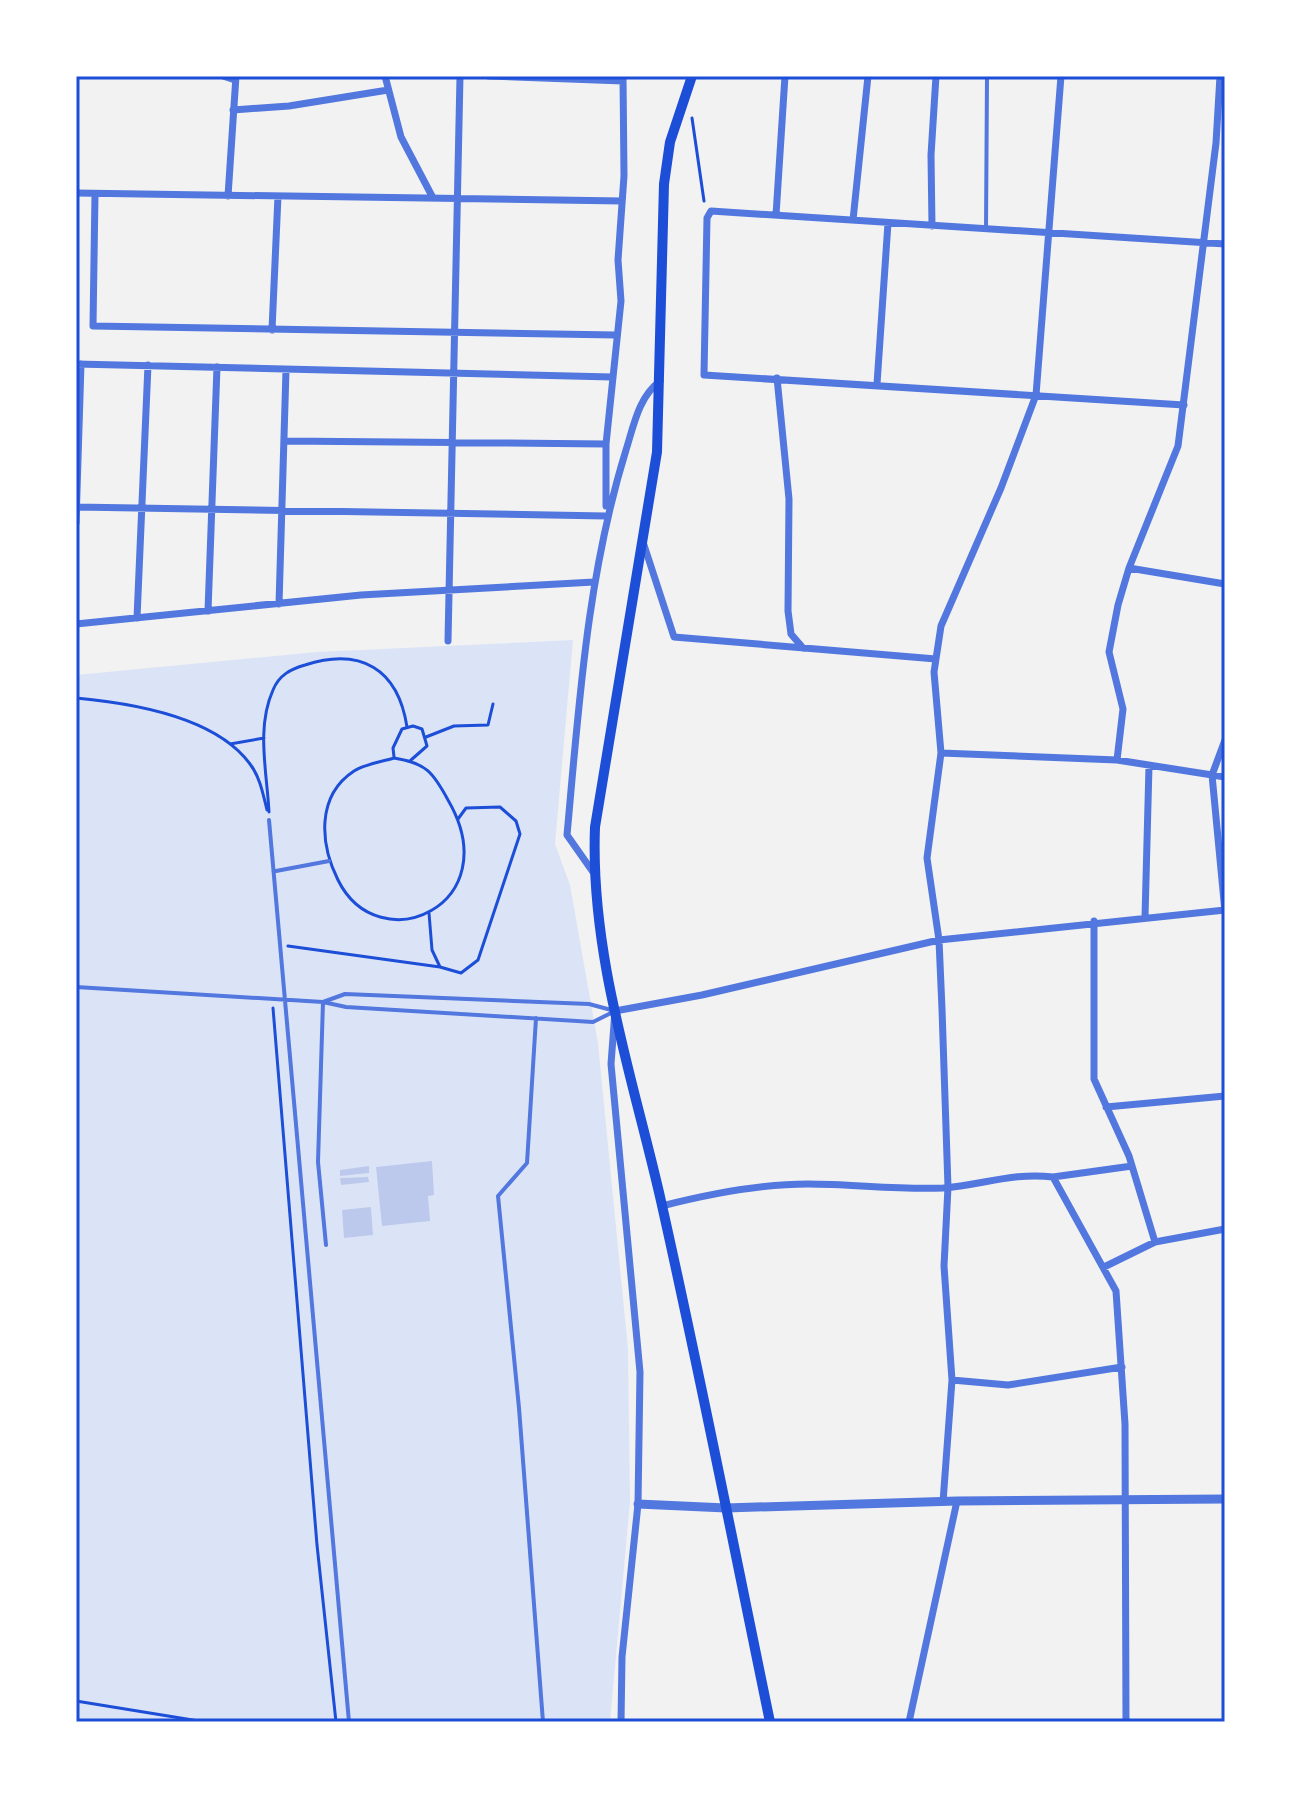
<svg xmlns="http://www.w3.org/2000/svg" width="1301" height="1798" viewBox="0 0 1301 1798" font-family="Raleway,sans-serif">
  <rect width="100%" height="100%" fill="#f2f2f2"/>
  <path fill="#dbe4f7" d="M573,640L555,844L570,885L598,1043L628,1349L630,1502L610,1722H76V675L317,652Z"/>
  <path fill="#bdc9ec" d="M432,1161L434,1195L428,1196L430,1221L382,1226L376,1167Z
    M369,1166V1173L340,1176V1170Z
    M368,1177L369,1182L341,1185L340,1178Z
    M371,1207L373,1235L344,1238L342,1210Z"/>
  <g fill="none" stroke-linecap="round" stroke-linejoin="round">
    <path stroke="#1d4ed8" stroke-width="3" d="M692,118L704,201
      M76,698C131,703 215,716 250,764C260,777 263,794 267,810
      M426,737L454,726L488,725L493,704
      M230,744L264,738
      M394,757L393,748L402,729L413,726L422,729L427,746L411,760
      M394,758C426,763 433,772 448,800C509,905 379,963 338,880C320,844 316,796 354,771C365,764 381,762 394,758Z
      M269,812C267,772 256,728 273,690C279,675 291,669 305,665C361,647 398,669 407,727
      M429,913L432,950L440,967
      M288,946L440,967L461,973L478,960L520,834L516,821L500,807L466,808L458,819
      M273,1008L317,1545L336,1722
      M76,1701L205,1722"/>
    <path stroke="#5277de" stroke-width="4" d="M986,230L987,76
      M269,820L349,1722
      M276,871L329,861
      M76,987L323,1002L318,1162L326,1245
      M345,994L589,1004L615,1011L593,1022L346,1007L323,1002Z
      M536,1018L527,1163L498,1196L519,1408L543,1722"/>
    <path stroke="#5277de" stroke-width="7" d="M223,76L235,80
      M385,76L401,137L433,198
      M488,76L623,81
      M233,110L289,106L388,90
      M76,193L622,201
      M95,194L93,326L616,335
      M228,196L236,76
      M776,215L785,76
      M853,220L868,76
      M932,226L931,155L936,76
      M272,330L278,196
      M76,364L612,377
      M777,378L789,499L788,611L791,634L803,648
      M877,384L888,223
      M1184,405L704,375L707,218L711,211L1225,244
      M284,441L606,444
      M606,506V444L621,301L618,260L624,176L623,76
      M76,507L606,516
      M76,523L81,364
      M644,545L674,637L936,659
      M1129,568L1225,584
      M279,604L286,370
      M208,611L217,367
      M137,618L148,365
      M76,624L361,595L594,582
      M448,641L460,76
      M1225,740L1212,775L1225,912
      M941,753L1117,760L1225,777
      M1117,760L1123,709L1109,652L1118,605L1129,568L1178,446L1216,143L1220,76
      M593,872L567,835C579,705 587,576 626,450C634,425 638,398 660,381
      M1145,917L1149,766
      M1094,921V1079L1129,1156L1155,1242
      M1106,1107L1225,1096
      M1053,1177L1132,1166
      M662,1206C709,1194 759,1184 808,1184C853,1184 898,1190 943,1188C982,1185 1014,1172 1053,1177L1116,1291L1125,1424L1126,1722
      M1104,1267L1155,1242L1225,1229
      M952,1380L1008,1385L1122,1367
      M943,1502L952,1380L944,1266L948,1187L942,1009L939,940L927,858L941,753L934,672L941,626L1001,488L1036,395L1061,76
      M621,1722L622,1657L638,1504L640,1372L611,1064L615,1011L702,995L939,940L1225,910
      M909,1722L957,1501"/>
    <path stroke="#5277de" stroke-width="9" d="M638,1504L726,1508L957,1501L1225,1499"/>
    <path stroke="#1d4ed8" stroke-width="10" d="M692,76L670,142L664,184L657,452L595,827C590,955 633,1078 661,1201C700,1374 734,1548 770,1722"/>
  </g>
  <rect width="1301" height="1798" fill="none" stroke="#ffffff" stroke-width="156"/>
  <rect x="78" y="78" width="1145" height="1642" fill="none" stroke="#1d4ed8" stroke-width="3"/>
</svg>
